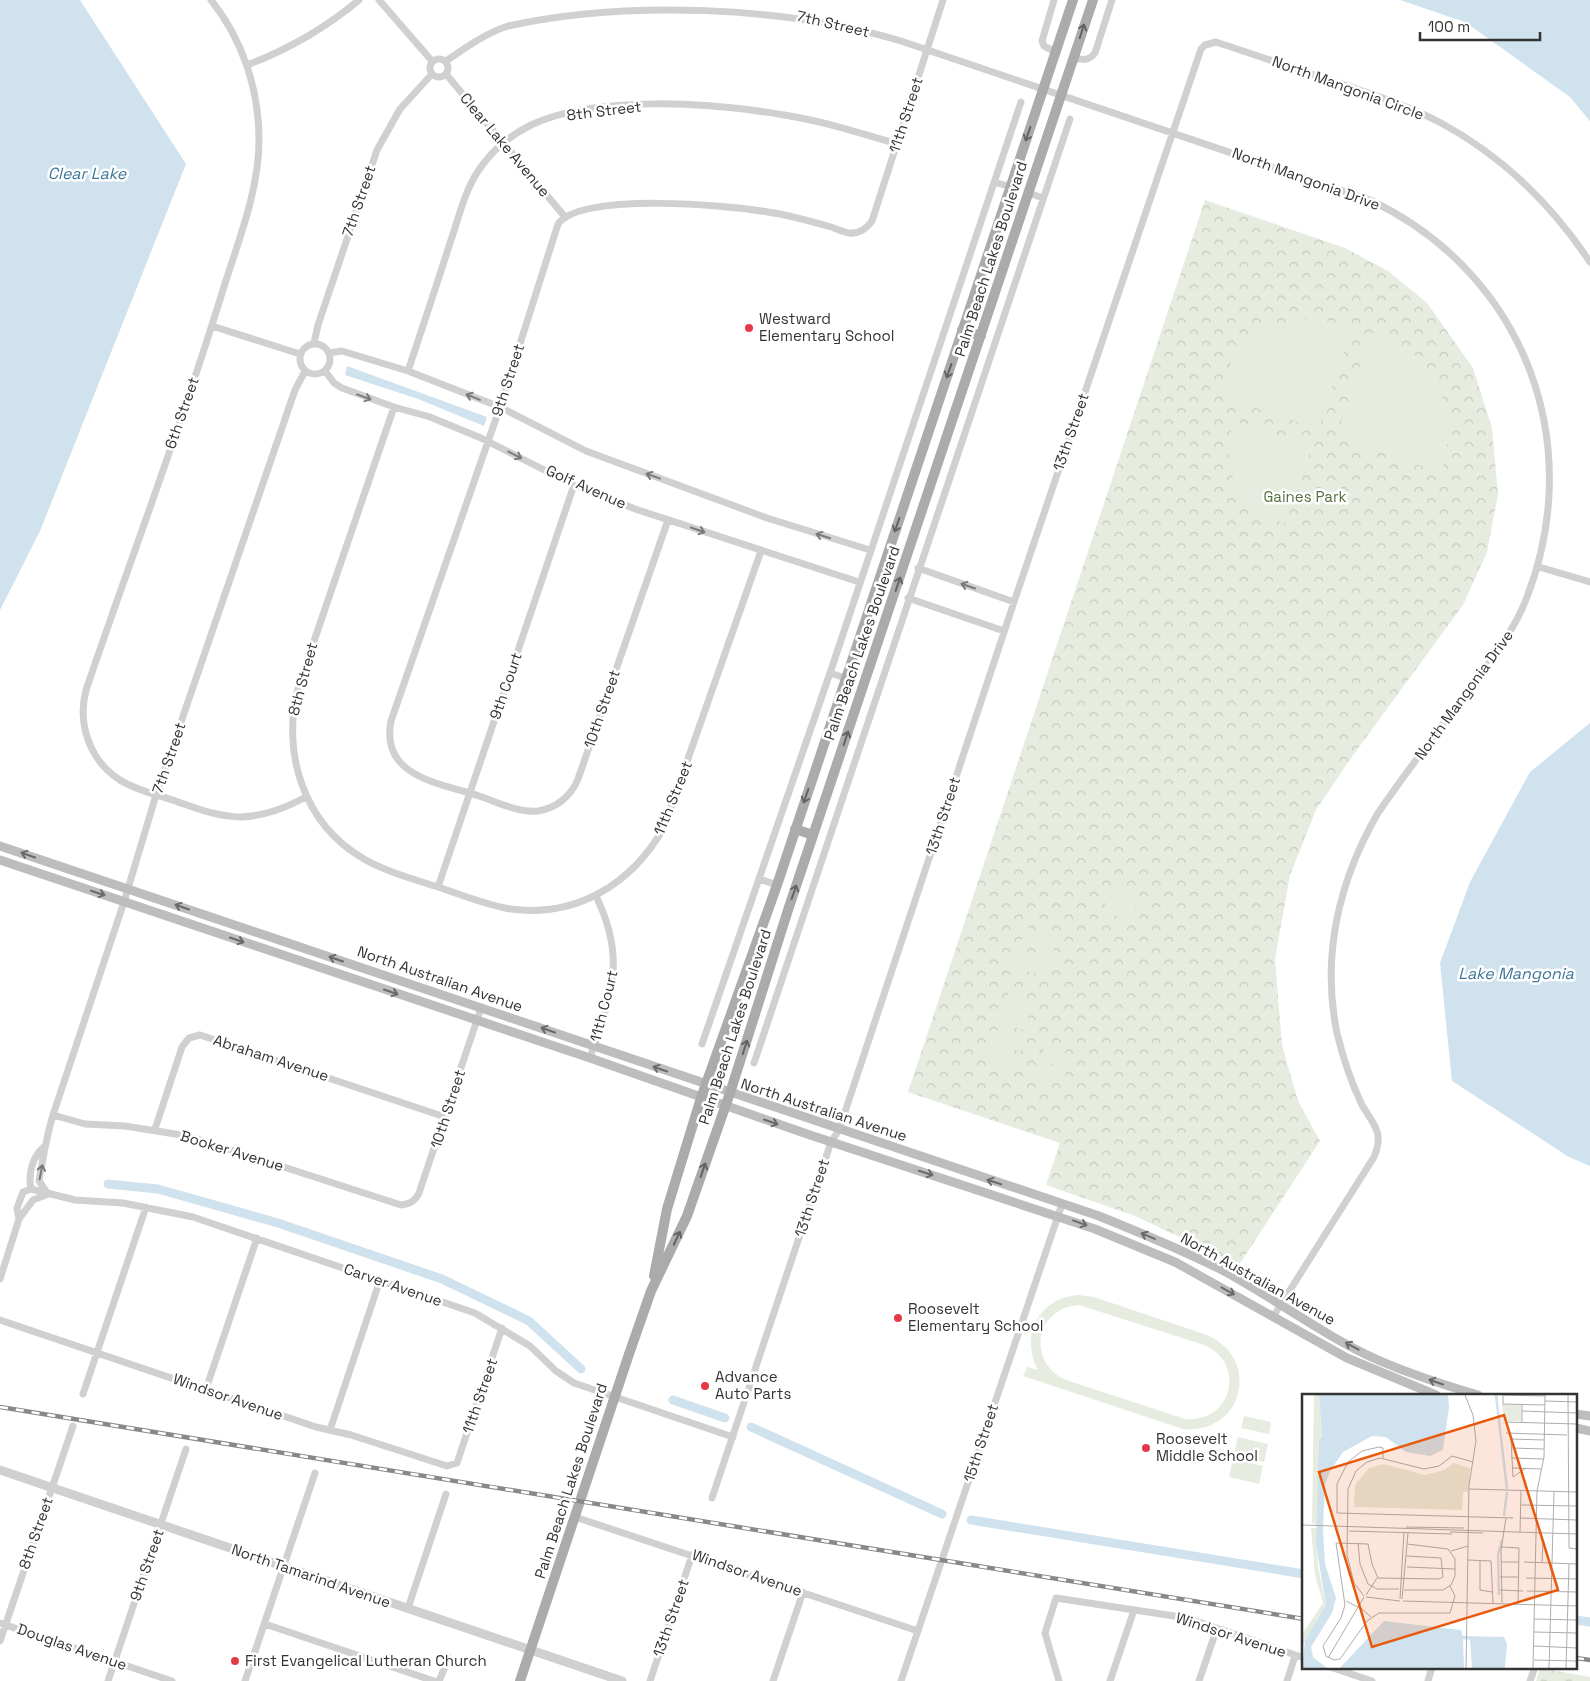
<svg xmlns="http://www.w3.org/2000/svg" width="1590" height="1681" viewBox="0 0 1590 1681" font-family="'Space Grotesk',sans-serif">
  <defs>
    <pattern id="park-crowns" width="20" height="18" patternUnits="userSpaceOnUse" patternTransform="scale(1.25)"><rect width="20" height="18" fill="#e6ecdf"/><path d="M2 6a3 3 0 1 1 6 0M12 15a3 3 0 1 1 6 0" fill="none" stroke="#c6cbc0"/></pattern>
  </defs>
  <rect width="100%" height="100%" fill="#fff"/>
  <path fill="url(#park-crowns)" d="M1205,200L1345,248L1388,271L1427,303L1473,368L1492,428L1498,494L1487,552L1463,605L1351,758L1316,810L1290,875L1275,959L1282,1045L1298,1101L1320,1141L1239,1265L1135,1216L1046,1185L1060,1143L908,1092Z
    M1540,1668L1590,1677V1681H1536Z"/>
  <path fill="#e6ecdf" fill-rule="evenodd" d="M1309,318L1353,326L1320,424L1313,427L1215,395L1235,355L1268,328Z
    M1371,333L1413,352L1440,388L1450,430L1442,473L1342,438L1339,429Z
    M1234,421L1307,445L1310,452L1286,524C1272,518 1256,513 1246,501C1227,478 1225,447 1234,421Z
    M1112,882L1140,892L1138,894L1131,921L1100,911L1101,908H1104Z
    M1026,927L1058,938L1052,955L1020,944Z
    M1019,949L1051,960L1045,977L1013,966Z
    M1009,993L1036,1002L1032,1015L1005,1006Z
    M1004,1010L1031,1019L1026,1031L999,1022Z
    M997,1030L1024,1040L1020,1052L993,1043Z
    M1045,1046L1072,1055L1067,1068L1040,1059Z
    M991,1047L1018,1056L1014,1069L987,1060Z
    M1039,1063L1066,1072L1062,1085L1035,1075Z
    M1079,1295L1094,1297L1207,1335C1262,1359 1243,1435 1183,1429L1023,1376L1027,1367L1038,1370C1019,1335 1040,1297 1079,1295ZM1079,1305L1204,1345C1247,1363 1232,1424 1185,1419L1066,1380C1026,1362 1035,1308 1079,1305Z
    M1244,1416L1271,1422L1269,1434L1241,1428Z
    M1238,1437L1268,1444L1264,1462L1234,1455Z
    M1233,1459L1263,1466L1259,1484L1229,1477Z"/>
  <path fill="#cfe2ee" d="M0,0H80L186,164L40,531L0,610Z
    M1400,0H1590V121L1570,97L1465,22Z
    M347,366L487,417L484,426L418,399L345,375Z
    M1590,723V1166L1569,1157L1452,1081L1440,963L1470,882L1530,772Z"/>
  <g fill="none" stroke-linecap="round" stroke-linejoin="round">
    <path stroke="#cfe2ee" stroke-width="9" d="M108,1184L158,1189L278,1223L442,1279L529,1321L581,1369
      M673,1400L725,1418
      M751,1427L942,1514
      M971,1520L1304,1574
      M1576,1620L1590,1622"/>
    <path stroke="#d0d0d0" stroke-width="7" d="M211,0C243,40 259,90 259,140C259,192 237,244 222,293C181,427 131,558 86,690C77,724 90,761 120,780C137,791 159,795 178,802C198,809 219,817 241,817C265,816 285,808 306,797
      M379,0L432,61
      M1054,0L1042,41L1044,46L1056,52
      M1074,58C1083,60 1089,61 1095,53L1112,0
      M430 68a9 9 0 1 1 18 0a9 9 0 1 1-18 0Z
      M446,61C465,48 486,33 508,26C626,0 784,6 901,41L1370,200C1526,274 1590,447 1523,607C1509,638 1487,665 1467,692C1437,732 1406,772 1378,813C1339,880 1321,956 1337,1033C1343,1058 1351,1082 1362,1105C1367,1114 1376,1124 1378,1135C1379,1143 1377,1150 1374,1157L1273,1317
      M247,65C290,49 324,29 359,0
      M446,74L565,217
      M994,182L1011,187
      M1029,193L1043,198
      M212,326L300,354
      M314,343L318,325L377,150L400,109L432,74
      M300 359a15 15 0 1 1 30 0a15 15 0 1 1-30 0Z
      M329,353L342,351L408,371L500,407L586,451L767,518L870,550
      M325,371L334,383L342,388L394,407L430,417L481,438L574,485L638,510L859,582
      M408,371C422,329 436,287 449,246C459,218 465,186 484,163C496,147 513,134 531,125C597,94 713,103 784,115C823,121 860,133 897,144
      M394,407L299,685C281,751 302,823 364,859C387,872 413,879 438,887C462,895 486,905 511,909C577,918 633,883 664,827L761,551
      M668,520L578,779C571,796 557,808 538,811C519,813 497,802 479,796C440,783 380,777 391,721L500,407L558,224C583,192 728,205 768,212C789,215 810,221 831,227C837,229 843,232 849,233C859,234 867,228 872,221L943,0
      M1539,567L1590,582
      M918,568L1014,602
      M908,598L1004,631
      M830,673L845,678
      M760,879L777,885
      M438,887L574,485
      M702,1044L830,673L1021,102
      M590,1058C611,994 627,960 596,896
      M754,1063L1070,119
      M53,1115L85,1124L125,1126L188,1136L401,1205C410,1204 415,1201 419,1193L481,1008
      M155,1129L182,1047L189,1038L200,1035L445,1117
      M31,1189L75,1200L123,1203L193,1217L475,1313L530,1346L556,1371L574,1383L733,1437
      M31,1189C28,1174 32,1157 44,1147
      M19,1219L17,1208L23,1192L31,1189
      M0,1279L19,1219L33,1200L48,1194L39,1181C43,1158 46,1138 53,1115L124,902L156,795L295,390L305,371
      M0,1320L316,1427L351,1435L447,1466L457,1463L502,1328
      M206,1389L257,1238
      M83,1394L146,1207
      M330,1430L380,1280
      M712,1498L831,1142L839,1130L1014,602L1201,49L1205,45L1216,42C1256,55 1295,69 1335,82C1371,94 1407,105 1441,123C1502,156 1552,205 1590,262
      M575,1517L918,1631
      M408,1608L446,1494
      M0,1623L172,1681
      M265,1624L434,1681
      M0,1641L73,1426
      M1330,1667L1372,1681
      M108,1681L186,1449
      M245,1681L315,1473
      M439,1681L449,1658
      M650,1681L692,1555
      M773,1681L803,1592
      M901,1681L1062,1204
      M1059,1681L1045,1633L1056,1598L1187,1618L1304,1658
      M1110,1681L1134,1610
      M1199,1681L1217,1628
      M1287,1681L1295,1656
      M1428,1681L1432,1667
      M1530,1681L1534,1670"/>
    <path stroke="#d0d0d0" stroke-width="9" d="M0,1470L622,1681"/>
    <path stroke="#bdbdbd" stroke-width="9" d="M0,846L1099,1216C1141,1233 1183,1250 1224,1271C1276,1299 1324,1336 1378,1360C1410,1374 1444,1385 1478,1395
      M0,860L590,1058L810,1135L1095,1229L1175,1262L1347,1358L1436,1395
      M1576,1414L1590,1416
      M1576,1428L1590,1431"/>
    <path stroke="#ababab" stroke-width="10" d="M962,330L981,336
      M795,829L813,835
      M654,1276L667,1209L701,1098L777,885L1073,0
      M520,1681L628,1357L651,1291L687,1216L730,1093L788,910L1093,0"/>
    <g stroke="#888" stroke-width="4.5">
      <path id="rail" d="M0,1407L1304,1619
        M1576,1658L1590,1660"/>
    </g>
    <use href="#rail" stroke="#fff" stroke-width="2.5" stroke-dasharray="8" stroke-linecap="butt"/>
  </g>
  <defs><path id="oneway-shaft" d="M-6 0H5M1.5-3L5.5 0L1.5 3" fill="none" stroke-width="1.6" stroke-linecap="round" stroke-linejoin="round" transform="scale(1.25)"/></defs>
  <g stroke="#636363">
    <use href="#oneway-shaft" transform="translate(1082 31) rotate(-72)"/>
    <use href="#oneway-shaft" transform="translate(1028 134) rotate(109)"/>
    <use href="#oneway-shaft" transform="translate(949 371) rotate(109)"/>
    <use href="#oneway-shaft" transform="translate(897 525) rotate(109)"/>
    <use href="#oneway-shaft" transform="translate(898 584) rotate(-71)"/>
    <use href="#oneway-shaft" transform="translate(846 738) rotate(-72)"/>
    <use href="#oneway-shaft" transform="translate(806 796) rotate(109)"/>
    <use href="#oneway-shaft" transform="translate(794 892) rotate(-71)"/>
    <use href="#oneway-shaft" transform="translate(745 1047) rotate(-72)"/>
    <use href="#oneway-shaft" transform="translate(703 1170) rotate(-71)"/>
    <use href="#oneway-shaft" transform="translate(677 1238) rotate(-65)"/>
  </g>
  <g stroke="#7a7a7a">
    <use href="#oneway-shaft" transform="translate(364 397) rotate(20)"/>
    <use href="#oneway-shaft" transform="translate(473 397) rotate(-158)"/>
    <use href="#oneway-shaft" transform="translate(515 455) rotate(27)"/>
    <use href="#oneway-shaft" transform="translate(653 476) rotate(-160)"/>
    <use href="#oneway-shaft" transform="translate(698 530) rotate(19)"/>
    <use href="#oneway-shaft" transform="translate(823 536) rotate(-162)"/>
    <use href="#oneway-shaft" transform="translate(968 586) rotate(-161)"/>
    <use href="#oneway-shaft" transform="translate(41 1172) rotate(-79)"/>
  </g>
  <g stroke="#6a6a6a">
    <use href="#oneway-shaft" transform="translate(28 855) rotate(-161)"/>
    <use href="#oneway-shaft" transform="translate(98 893) rotate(18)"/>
    <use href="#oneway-shaft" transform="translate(182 907) rotate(-161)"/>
    <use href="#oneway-shaft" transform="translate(237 940) rotate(19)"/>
    <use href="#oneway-shaft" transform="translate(336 959) rotate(-161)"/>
    <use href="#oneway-shaft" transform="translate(391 992) rotate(19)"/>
    <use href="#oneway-shaft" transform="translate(548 1030) rotate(-161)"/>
    <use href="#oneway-shaft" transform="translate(660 1069) rotate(-161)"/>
    <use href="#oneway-shaft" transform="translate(771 1122) rotate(19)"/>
    <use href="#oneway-shaft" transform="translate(926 1173) rotate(18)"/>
    <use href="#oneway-shaft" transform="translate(994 1182) rotate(-162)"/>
    <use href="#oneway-shaft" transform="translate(1080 1223) rotate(20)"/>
    <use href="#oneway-shaft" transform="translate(1148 1236) rotate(-157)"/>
    <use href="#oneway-shaft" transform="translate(1228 1291) rotate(29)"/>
    <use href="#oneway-shaft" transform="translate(1352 1346) rotate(-152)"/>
    <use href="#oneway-shaft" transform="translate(1436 1382) rotate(-161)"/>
  </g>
  <g fill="#e63946" stroke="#fff" stroke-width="2">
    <circle cx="749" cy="328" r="5"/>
    <circle cx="898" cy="1318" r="5"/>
    <circle cx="705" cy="1386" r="5"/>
    <circle cx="1146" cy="1448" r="5"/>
    <circle cx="235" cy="1661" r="5"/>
  </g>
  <g text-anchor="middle" stroke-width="5" stroke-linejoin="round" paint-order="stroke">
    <g font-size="15" fill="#333" stroke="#fff">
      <text transform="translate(833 24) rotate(13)" y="5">7th Street</text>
      <text transform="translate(1348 88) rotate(20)" y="5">North Mangonia Circle</text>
      <text transform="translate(604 111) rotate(-7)" y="5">8th Street</text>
      <text transform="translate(906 115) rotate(-72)" y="5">11th Street</text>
      <text transform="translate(505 145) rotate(50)" y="5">Clear Lake Avenue</text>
      <text transform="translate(1306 179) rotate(20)" y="5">North Mangonia Drive</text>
      <text transform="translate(359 201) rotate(-71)" y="5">7th Street</text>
      <text transform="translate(991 259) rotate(-72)" y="5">Palm Beach Lakes Boulevard</text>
      <text transform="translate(508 380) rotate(-72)" y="5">9th Street</text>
      <text transform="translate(182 413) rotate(-71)" y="5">6th Street</text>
      <text transform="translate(1071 432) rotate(-71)" y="5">13th Street</text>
      <text transform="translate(586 487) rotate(24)" y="5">Golf Avenue</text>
      <text transform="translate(862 643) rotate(-71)" y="5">Palm Beach Lakes Boulevard</text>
      <text transform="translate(303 679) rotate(-75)" y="5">8th Street</text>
      <text transform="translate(506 686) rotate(-71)" y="5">9th Court</text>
      <text transform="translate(1464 695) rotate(-54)" y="5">North Mangonia Drive</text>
      <text transform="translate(602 709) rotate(-71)" y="5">10th Street</text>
      <text transform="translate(169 758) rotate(-71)" y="5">7th Street</text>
      <text transform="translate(673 798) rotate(-68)" y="5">11th Street</text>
      <text transform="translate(943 816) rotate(-72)" y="5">13th Street</text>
      <text transform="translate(440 979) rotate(19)" y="5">North Australian Avenue</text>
      <text transform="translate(604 1006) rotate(-76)" y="5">11th Court</text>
      <text transform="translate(735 1027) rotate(-72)" y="5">Palm Beach Lakes Boulevard</text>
      <text transform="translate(271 1058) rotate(18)" y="5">Abraham Avenue</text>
      <text transform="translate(448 1109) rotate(-72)" y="5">10th Street</text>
      <text transform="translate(824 1110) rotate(18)" y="5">North Australian Avenue</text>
      <text transform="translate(232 1151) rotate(17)" y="5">Booker Avenue</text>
      <text transform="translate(812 1198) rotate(-72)" y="5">13th Street</text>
      <text transform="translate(1258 1279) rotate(29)" y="5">North Australian Avenue</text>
      <text transform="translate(393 1285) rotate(19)" y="5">Carver Avenue</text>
      <text transform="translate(480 1396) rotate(-71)" y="5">11th Street</text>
      <text transform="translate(228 1397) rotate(19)" y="5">Windsor Avenue</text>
      <text transform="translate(981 1443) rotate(-72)" y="5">15th Street</text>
      <text transform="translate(571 1481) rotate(-72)" y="5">Palm Beach Lakes Boulevard</text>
      <text transform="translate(36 1533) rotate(-71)" y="5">8th Street</text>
      <text transform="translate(147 1565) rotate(-71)" y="5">9th Street</text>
      <text transform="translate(747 1573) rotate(19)" y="5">Windsor Avenue</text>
      <text transform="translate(311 1576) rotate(19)" y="5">North Tamarind Avenue</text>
      <text transform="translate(671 1618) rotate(-71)" y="5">13th Street</text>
      <text transform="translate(1231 1635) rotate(18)" y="5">Windsor Avenue</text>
      <text transform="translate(72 1647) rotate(19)" y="5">Douglas Avenue</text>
    </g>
    <g font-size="15" fill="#333" stroke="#fff" text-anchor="start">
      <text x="759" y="324">Westward<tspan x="759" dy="17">Elementary School</tspan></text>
      <text x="908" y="1314">Roosevelt<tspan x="908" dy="17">Elementary School</tspan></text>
      <text x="715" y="1382">Advance<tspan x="715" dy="17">Auto Parts</tspan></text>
      <text x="1156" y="1444">Roosevelt<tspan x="1156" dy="17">Middle School</tspan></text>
      <text x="245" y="1666">First Evangelical Lutheran Church</text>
    </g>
    <g font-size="15" fill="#56703f" stroke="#fff">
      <text x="1305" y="502">Gaines Park</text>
    </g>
    <g font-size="16" font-style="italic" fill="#3f7597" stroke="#fff">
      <text x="87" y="179">Clear Lake</text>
      <text x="1516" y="979">Lake Mangonia</text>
    </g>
  </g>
  <g transform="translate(1302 1394)">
    <rect width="275" height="275" fill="#fff"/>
    <path d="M12,1H17L20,41L17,46V132L10,129ZM200,10L219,11V27H202ZM152,69L168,74L166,98H161L160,116L52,113L53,91L67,74L81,70L123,81L142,76ZM9,134H17L14,139L16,172L24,211L3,246L0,257L1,239L21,209L13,181Z" fill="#e6ecdf"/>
    <path d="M74,78L73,90L61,91L65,81ZM61,93H73V106L64,102Z" fill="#e6ecdf"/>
    <path d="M17,1H146L147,13L141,56L128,62L104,58L84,43L70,42L41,58L28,77L23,91L21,135L23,170L34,204L30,219L9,253L11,263L25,274H0L3,246L24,211L14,150L17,46L20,42ZM82,227L159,236L161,242L202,243L205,250L203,274H170L168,246L161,245L162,274H38Z" fill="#cfe2ee"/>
    <path fill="none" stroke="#cfe2ee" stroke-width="2.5" d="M194,1L205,95M202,122L205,98M197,201L196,161L200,146"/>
    <path fill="none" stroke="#adadad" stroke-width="1" d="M163,1L171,21L174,47L167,91L164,274M201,1V10L243,11M202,1L243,2M266,1L267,154L275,155M243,7L275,8M220,17L275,19M203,28L275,30M220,28V10M204,39L265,41M209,54L242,55M81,64V54L77,53L60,57L46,68L35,90V119L211,124M209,64L241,65M210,74L240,75M224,74L211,83L209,45L242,46M167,95L275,98M219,111L275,112M218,124L275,126M0,131L275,140M104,133L162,134M47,137L150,140M148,138L181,139M218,138L219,97M56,149L58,170L66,190L75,195H97M200,153L217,154L216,210M149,157L166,152M105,162L139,164L141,183L137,185L76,184L70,170L66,150L34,149L43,211L39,224L21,252L24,262L32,266L38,265L65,227L77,219H148L153,202L148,192M166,166L189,167L191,209M178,166V196L190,198M199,168H217M222,168L275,170M240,169L241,148M105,173L153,175M198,183H216M224,184L275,185M102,196H141L149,191L153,182V165L146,155L105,150M198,196L221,197M225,197L275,198M64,201L75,184M62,202L52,189L45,161L46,95L54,77L65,68L78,64L122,75L137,72L150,62L171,68M64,203L98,207M98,205L102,138M100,205L106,139M44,207L60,215L69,223M101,207L275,212M200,209L199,156L204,124M232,225L275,226M232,238L275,239M232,252L275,254M26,264L62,203M232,266L275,267M231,274L235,97L242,63L243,1M247,274L252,98M264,274L267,170"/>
    <path fill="#e8590c" fill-opacity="0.15" stroke="#e8590c" stroke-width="2.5" d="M202,21L256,196L70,253L17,78Z"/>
    <rect width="275" height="275" fill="none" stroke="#333" stroke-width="2.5"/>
  </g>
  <path d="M1420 32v8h120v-8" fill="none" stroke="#333333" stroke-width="2.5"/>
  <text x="1428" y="32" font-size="15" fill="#333333" stroke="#ffffff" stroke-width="4" paint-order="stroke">100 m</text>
</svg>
